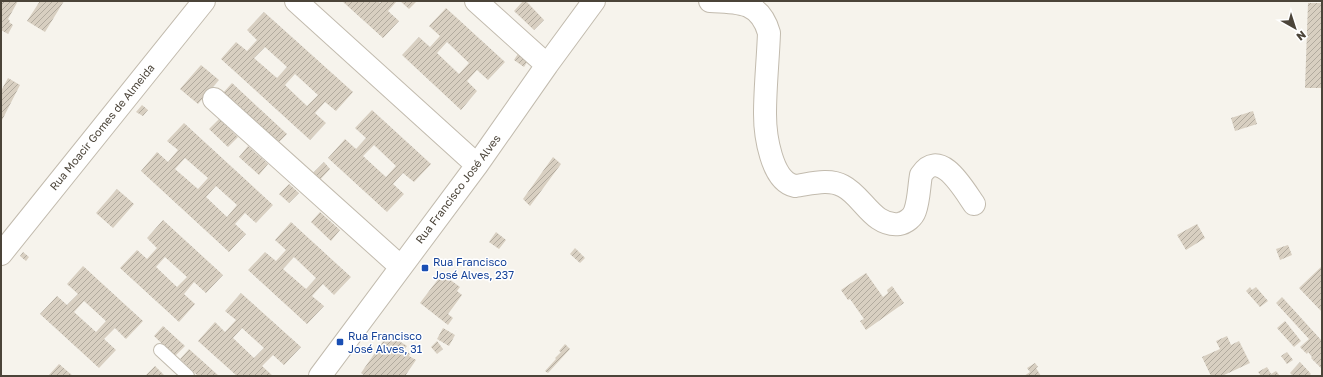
<svg xmlns="http://www.w3.org/2000/svg" width="1323" height="377" viewBox="0 0 1323 377" font-family="'Golos Text',sans-serif">
  <defs>
    <pattern id="building-hatch" width="6" height="6" patternUnits="userSpaceOnUse"><rect width="6" height="6" fill="#d8cfc1"/><path d="M-1 1l2-2M0 6l6-6M5 7l2-2" fill="none" stroke="#b1aa9e"/></pattern>
  </defs>
  <rect width="100%" height="100%" fill="#f6f3ec"/>
  <path fill="url(#building-hatch)" fill-rule="evenodd" d="M1,1H18L8,19L10,21L9,22L13,25L8,34L1,30Z
    M40,1H64L45,32L27,21Z
    M342,1H378L380,3L382,1H397L388,11L399,21L383,38Z
    M400,1H417L409,9Z
    M523,1H526L544,20L534,30L514,11Z
    M1308,3H1322V88H1305Z
    M446,8L505,62L488,80L477,70L467,81L477,91L461,110L402,55L419,37L430,47L440,36L429,26ZM447,42L469,63L459,74L437,53Z
    M264,12L353,92L336,111L325,102L315,113L326,123L310,140L221,59L236,42L247,51L257,40L247,30ZM265,47L287,67L277,78L254,58ZM295,74L318,95L307,106L285,85Z
    M521,49L531,56L524,67L514,60Z
    M201,65L219,80L198,104L180,89Z
    M8,78L20,85L1,122V91Z
    M232,83L287,134L277,144L222,94Z
    M142,105L148,110L143,116L136,112Z
    M372,110L431,164L414,182L403,173L393,184L404,194L387,212L328,158L345,139L356,149L366,138L355,128ZM374,145L396,166L386,177L363,156Z
    M1253,111L1257,124L1235,131L1231,118Z
    M219,119L238,137L228,147L209,129Z
    M184,123L273,205L256,223L245,213L235,224L246,234L229,252L141,171L157,152L168,162L178,150L167,141ZM185,158L208,178L198,189L175,169ZM216,186L237,205L227,217L206,197Z
    M248,146L268,164L259,175L239,157Z
    M553,157L561,164L530,206L523,199Z
    M324,162L330,169L318,182L311,175Z
    M289,184L299,193L289,203L279,194Z
    M117,189L134,204L113,228L96,213Z
    M320,212L340,230L331,241L311,222Z
    M163,220L223,275L206,293L194,282L184,294L195,304L179,322L120,268L137,250L147,259L157,248L147,238ZM165,257L187,277L177,287L156,267Z
    M291,222L351,277L334,295L323,284L312,296L324,306L307,324L248,270L265,252L276,261L286,250L275,240ZM294,257L316,278L306,289L283,269Z
    M1197,224L1205,238L1186,250L1177,235Z
    M496,232L506,240L499,249L489,242Z
    M1288,245L1292,255L1280,260L1276,249Z
    M575,248L585,258L580,263L570,254Z
    M23,252L29,257L26,261L20,256Z
    M83,266L143,321L126,339L115,328L104,339L116,350L99,368L40,314L57,296L67,305L78,294L67,284ZM84,301L106,321L96,332L74,312Z
    M1321,267L1322,268V312L1299,288Z
    M866,273L883,297L888,293L887,290L892,286L904,303L866,330L860,321L864,319L850,299L848,300L841,290Z
    M442,274L460,287L457,291L462,295L448,314L453,318L448,325L420,303Z
    M1250,287L1252,290L1256,287L1268,301L1260,307L1246,291Z
    M241,293L301,347L284,365L273,355L262,366L273,376H237L198,341L215,322L225,332L236,320L225,311ZM242,328L264,348L254,358L233,338Z
    M1282,297L1322,341V369L1311,358L1312,357L1308,352L1307,354L1300,347L1309,339L1276,303Z
    M1285,321L1301,341L1294,347L1277,328Z
    M163,326L185,346L175,356L154,336Z
    M443,328L455,335L449,346L437,339Z
    M388,334L407,346L404,350L410,354L409,356L416,360L405,376H365L361,373Z
    M1227,336L1231,345L1239,341L1250,363L1222,376H1211L1202,357L1220,349L1216,341Z
    M437,341L443,349L437,354L431,347Z
    M565,344L570,349L548,373L545,371L556,359L555,358L561,352L559,351Z
    M189,349L219,376H198L180,359Z
    M1287,352L1293,360L1287,364L1281,356Z
    M1300,362L1311,374L1309,376H1293L1290,373Z
    M1035,363L1038,367L1036,368L1041,376H1024L1030,372L1027,368Z
    M59,364L73,376H48Z
    M155,366L165,376H145Z
    M1267,367L1271,374L1276,371L1280,376H1261L1258,372Z"/>
  <g fill="none" stroke-linecap="round" stroke-linejoin="round">
    <g stroke="#c2bbae" stroke-width="14">
      <path id="lane" d="M160,350L188,376"/>
    </g>
    <g stroke="#c2bbae" stroke-width="24">
      <path id="street" d="M296,1L477,165
        M476,1L547,65
        M710,1C738,2 760,1 769,33C768,60 765,87 765,114C765,134 771,181 795,186C810,184 829,178 843,186C863,196 873,227 899,224C906,223 913,217 915,211C919,200 919,186 921,175C940,146 964,190 974,204
        M214,99L401,267
        M1,254L204,1
        M320,376L477,165L547,65L594,1"/>
    </g>
    <use href="#lane" stroke="#fff" stroke-width="12"/>
    <use href="#street" stroke="#fff" stroke-width="22"/>
  </g>
  <g fill="#1a4fb4" stroke="#fff" stroke-width="1.5">
    <rect x="421" y="264" width="8" height="8" rx="2"/>
    <rect x="336" y="338" width="8" height="8" rx="2"/>
  </g>
  <g text-anchor="middle" stroke-width="3" stroke-linejoin="round" paint-order="stroke">
    <g font-size="11" fill="#4b4439" stroke="#fff">
      <text transform="translate(102 127) rotate(-51)" y="4">Rua Moacir Gomes de Almeida</text>
      <text transform="translate(458 189) rotate(-53)" y="4">Rua Francisco José Alves</text>
    </g>
    <g font-size="11" fill="#164399" stroke="#fff" text-anchor="start">
      <text x="433" y="266">Rua Francisco<tspan x="433" dy="13">José Alves, 237</tspan></text>
      <text x="348" y="340">Rua Francisco<tspan x="348" dy="13">José Alves, 31</tspan></text>
    </g>
  </g>
  <rect width="1323" height="377" fill="none" stroke="#4b4439" stroke-width="4"/>
  <g transform="translate(1295 28) rotate(141)" stroke="#ffffff" stroke-width="3" paint-order="stroke">
  <path d="M0-3L7 15L0 10L-7 15Z" fill="#4b4439"/>
  <text y="-6" font-size="11" font-weight="bold" text-anchor="middle" fill="#4b4439">N</text>
  </g>
</svg>
